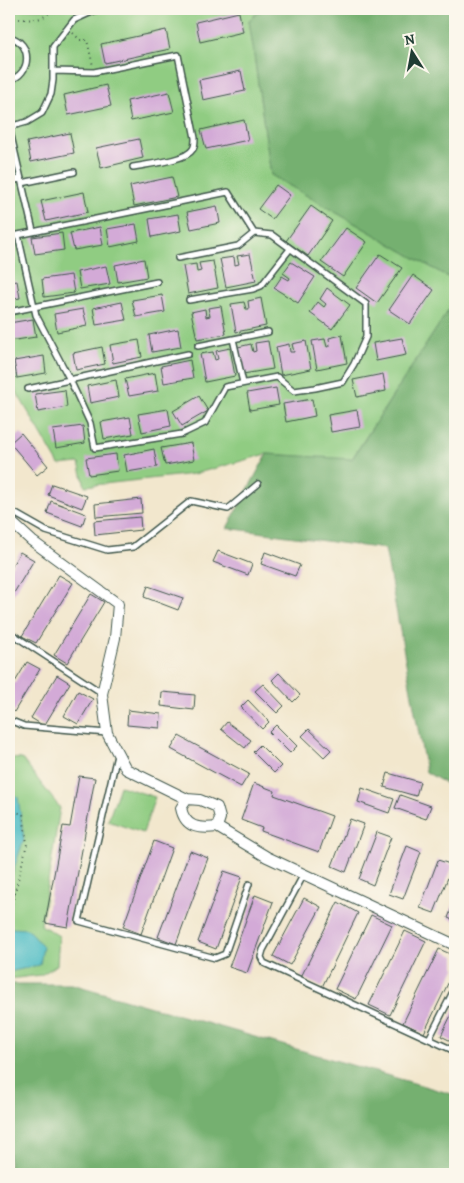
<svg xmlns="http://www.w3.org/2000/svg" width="464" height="1183" viewBox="0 0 464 1183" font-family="Alegreya,serif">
  <rect width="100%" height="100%" fill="#fbf7ec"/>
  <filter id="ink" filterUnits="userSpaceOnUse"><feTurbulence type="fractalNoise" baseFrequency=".02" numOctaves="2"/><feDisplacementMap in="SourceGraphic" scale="10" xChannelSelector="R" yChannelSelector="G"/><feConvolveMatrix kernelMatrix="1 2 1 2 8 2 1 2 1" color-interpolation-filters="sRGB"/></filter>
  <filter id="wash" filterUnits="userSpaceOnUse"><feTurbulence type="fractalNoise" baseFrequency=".0096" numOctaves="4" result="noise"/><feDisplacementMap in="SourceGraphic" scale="20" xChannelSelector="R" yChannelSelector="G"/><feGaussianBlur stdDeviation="1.12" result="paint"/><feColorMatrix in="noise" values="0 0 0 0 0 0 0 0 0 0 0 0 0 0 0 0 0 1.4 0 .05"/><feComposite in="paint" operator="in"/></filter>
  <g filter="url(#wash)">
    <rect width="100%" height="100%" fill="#f2e7cd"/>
    <path fill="#90cc82" stroke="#58845b" d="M9,9H262L249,20L271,175L455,281V300L351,460L267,454L194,474L85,486L79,463L59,465L9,379Z
      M9,758L22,759L60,808L41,925L59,936L57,965L41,975L9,979Z
      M120,786L155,797L143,833L108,821Z"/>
    <path fill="#74b070" stroke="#4a7652" d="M262,9H455V281L271,175L249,20Z
      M455,300V789L426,772L385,549L227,528L267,454L352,459Z
      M9,984H72L455,1095V1174H9Z"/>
    <path fill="#4dbcc4" stroke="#367c7c" d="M9,794L18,797L24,839L9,883Z
      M9,925L12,928L27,929L43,946L40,965L9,972Z"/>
    <g id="blocks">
      <path fill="#d3aad7" d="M239,12L243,32L200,42L196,22Z
        M166,30L170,49L105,63L101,44Z
        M241,71L245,91L203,100L199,80Z
        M106,85L111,106L68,115L64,95Z
        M169,92L174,112L131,121L127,101Z
        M244,120L248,140L206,149L201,130Z
        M70,133L74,153L31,162L27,142Z
        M139,139L143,158L101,168L96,148Z
        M172,177L177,197L134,206L130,186Z
        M276,185L290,195L272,219L258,209Z
        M84,192L88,212L46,221L41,201Z
        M217,206L220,223L191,229L187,212Z
        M311,206L332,221L308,256L286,241Z
        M9,211L12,223L9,224Z
        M178,214L181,231L152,237L149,219Z
        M136,224L139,241L110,247L107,229Z
        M100,227L103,245L74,250L70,233Z
        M346,228L367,242L343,277L321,262Z
        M62,233L64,250L35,254L32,237Z
        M9,248L12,260H9Z
        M250,254L256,281L226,287L220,259L234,257L235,265L239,264L237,256Z
        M380,254L402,268L377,303L356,288Z
        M144,259L147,277L118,282L115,265Z
        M213,261L218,288L188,294L183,266L196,264L197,272L201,271L199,263Z
        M291,262L315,277L298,303L274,288L282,276L289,280L290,278L283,273Z
        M106,266L110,284L80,289L77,272Z
        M71,275L74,293L44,297L42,279Z
        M413,275L434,290L410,324L389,310Z
        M17,281L20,298L9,300V282Z
        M327,288L350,305L332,329L310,313L318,302L324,307L326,304L320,299Z
        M162,295L165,312L136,317L132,300Z
        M261,298L266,326L236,332L231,304L244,302L246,309H249L248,301Z
        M122,302L126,320L96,325L93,308Z
        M221,306L226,334L197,339L191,312L205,309L206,317L210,316L208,308Z
        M83,309L87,326L57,332L54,314Z
        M33,319L36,337L9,341V323Z
        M178,329L181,347L152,352L149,335Z
        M342,335L347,363L317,369L312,341L325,339L327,347L330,346L329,338Z
        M402,338L406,355L376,361L373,343Z
        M139,340L142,357L113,363L110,345Z
        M268,341L273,369L243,374L238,347L251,344L253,352L256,351L255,343Z
        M306,341L311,369L281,375L276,347L289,344L290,352H294L292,344Z
        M102,347L105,364L76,370L73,353Z
        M230,348L235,376L205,382L200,354L213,352L215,360L218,359L216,351Z
        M44,356L46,373L17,378L14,361Z
        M190,360L193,378L164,383L161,366Z
        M155,373L158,391L129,396L125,379Z
        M383,374L386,391L357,397L353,380Z
        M116,380L119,397L90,403L87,386Z
        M276,388L279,405L250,410L247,393Z
        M65,390L67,407L38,412L35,394Z
        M199,396L208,411L182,426L173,411Z
        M312,399L315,416L286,422L283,404Z
        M168,409L171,426L142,432L138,414Z
        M357,410L360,427L331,432L328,415Z
        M130,417L133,434L104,439L101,422Z
        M83,426L85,443L56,448L53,430Z
        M21,433L48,466L37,475L10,443Z
        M191,443L194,460L165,465L161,448Z
        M154,449L157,467L127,472L124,455Z
        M116,454L118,471L89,475L86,458Z
        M52,484L87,496L82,508L48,495Z
        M141,499L142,513L96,517L95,504Z
        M51,501L86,514L82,526L47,513Z
        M140,517L141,530L95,535L94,521Z
        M218,551L252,564L248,575L213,562Z
        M20,552L34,560L9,601V571Z
        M265,552L300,565L295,576L261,564Z
        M59,575L73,583L36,643L22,636Z
        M148,586L183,598L178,610L144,597Z
        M91,594L104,602L67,663L54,655Z
        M27,662L40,669L14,712L9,709V692Z
        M279,673L300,695L293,702L272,680Z
        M57,675L70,683L44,726L31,718Z
        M263,684L284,706L277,713L255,691Z
        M78,691L93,699L78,724L64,716Z
        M162,692L195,695L194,710L161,706Z
        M248,700L269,722L262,729L241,707Z
        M128,710L161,714L160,728L127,725Z
        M227,722L251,740L245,748L221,729Z
        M276,725L297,746L290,753L269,732Z
        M309,729L331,750L324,757L302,736Z
        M179,736L249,774L241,787L171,749Z
        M260,745L281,766L274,773L253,752Z
        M388,773L420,782L416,796L384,787Z
        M79,776L95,778L68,927L45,923L63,826L70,827Z
        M254,783L275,791L274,795L332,816L319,852L261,831L262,828L241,820Z
        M362,788L394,799L389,813L358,802Z
        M400,795L431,806L426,819L395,808Z
        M350,819L364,824L346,872L332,866Z
        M377,832L391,837L373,885L359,879Z
        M154,841L172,848L141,934L123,927Z
        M407,846L421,852L403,899L389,894Z
        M190,851L208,858L176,944L158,937Z
        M438,860L453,865L434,913L420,908Z
        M224,871L242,877L216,949L198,942Z
        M255,895L273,902L247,973L229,967Z
        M304,898L321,907L290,965L273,956Z
        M455,900V921L448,918Z
        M338,902L358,913L322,987L301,977Z
        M371,915L392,925L356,999L335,989Z
        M405,931L426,941L390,1015L369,1005Z
        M439,949L455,956V969L424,1033L403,1023Z
        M455,1007V1043L441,1036Z"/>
    </g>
  </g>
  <g filter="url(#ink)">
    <use href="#blocks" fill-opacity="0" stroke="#3f564b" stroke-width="1"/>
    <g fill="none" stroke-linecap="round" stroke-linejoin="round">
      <g stroke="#3f564b" stroke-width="8">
        <path id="lane" d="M9,37C33,42 32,75 9,80
          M53,71L94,72L178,55L195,138C195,142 195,146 193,149C186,161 147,164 133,167
          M9,181L21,179
          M22,183L74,172
          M228,192L254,233L272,235L366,304V337L354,364L343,382L315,388L294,391L277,377L225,387L205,423L182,434L95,448L90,423L70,380L36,315L18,235Z
          M33,231L9,127L27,122L42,113L51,94L53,80V47L74,20L96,10L126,9
          M9,237L18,235
          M178,258L238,246L254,233
          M189,300L253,289L261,286L290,249
          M9,312L157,282
          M233,339L243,383
          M198,346L268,332
          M28,389L188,354
          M9,510L46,531L107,550L133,547L191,501L228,509L258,484
          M9,632L102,693
          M9,720L24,726L107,733
          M117,755L79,921L215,958L225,954L249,884
          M304,874L263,950L261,957L264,963L455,1051
          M429,1039L455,988"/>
      </g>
      <g stroke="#3f564b" stroke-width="12">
        <path id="street" d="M9,520L32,541L118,604L115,638L102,694L107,733L126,769L187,799
          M187,799L200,800L217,807L220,818L217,827C199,829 185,828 181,808Z
          M217,827L267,857L455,945"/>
      </g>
      <path stroke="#3f564b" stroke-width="2" stroke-dasharray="1 4" stroke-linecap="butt" d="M9,18C27,19 40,24 53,9
        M73,33L80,40H87L93,66
        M9,810L23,814L27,844L9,916
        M9,894L15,895"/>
      <use href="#lane" stroke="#fff" stroke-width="5"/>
      <use href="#street" stroke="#fff" stroke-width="10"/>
    </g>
  </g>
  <rect width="464" height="1183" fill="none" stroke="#fbf7ec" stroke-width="30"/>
  <g transform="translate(412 52) rotate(349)" stroke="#fbf7ec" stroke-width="4" paint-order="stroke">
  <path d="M0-4L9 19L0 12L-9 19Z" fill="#1f3d34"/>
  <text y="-8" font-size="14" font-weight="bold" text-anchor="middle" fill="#1f3d34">N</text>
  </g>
</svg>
